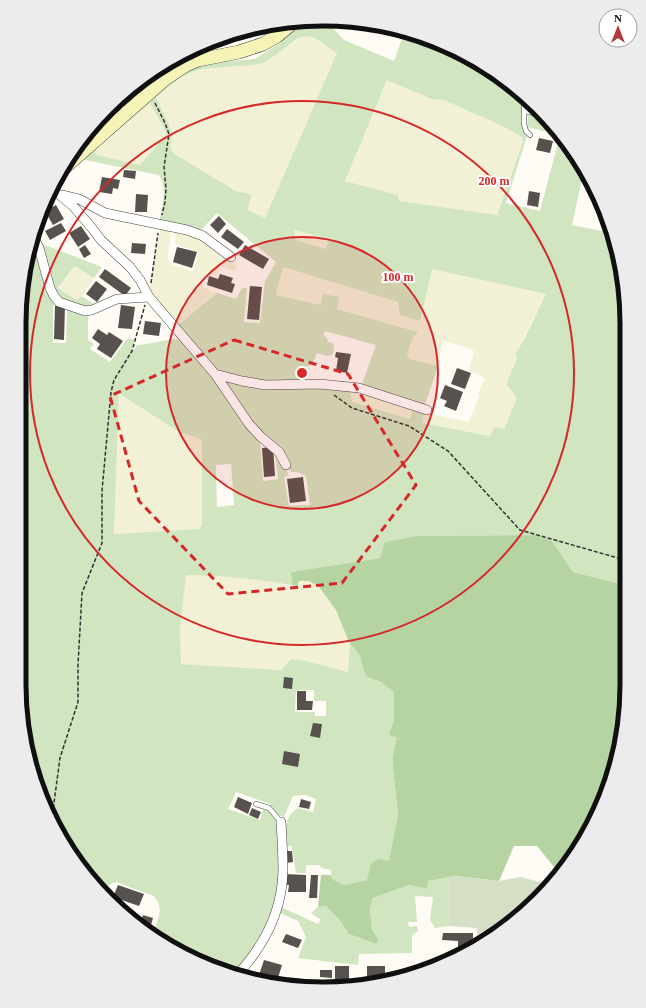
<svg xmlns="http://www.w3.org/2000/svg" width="646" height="1008" viewBox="0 0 646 1008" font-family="'Times New Roman',serif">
  <rect width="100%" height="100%" fill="#fefcf4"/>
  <path fill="#f2f1d6" d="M417,34L421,35L467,56L417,40Z
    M309,36L333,50L337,53L265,218L248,210L247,206L251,198L246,193L236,191L173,153L156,97L183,76L200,69L253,65L263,63L276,55L299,38Z
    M387,80L432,100L440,99L448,102L500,125L522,137L523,142L497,215L399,201L398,195L345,181Z
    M150,103L166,132L165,136L140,165L97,155L95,152L96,149Z
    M160,227L170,229L171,236L167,258L172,265L193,271L199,252L175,244L176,230L201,237L226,255L237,267L234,271L220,266L217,275L207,273L202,287L217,293L177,326L149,291Z
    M294,230L329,239L326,249L296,240Z
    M76,266L94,278L82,296L76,300L58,289Z
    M283,267L398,302L399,311L420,320L431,268L546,294L515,354L519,357L506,384L517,398L504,429L490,436L422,423L425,411L429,414L469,422L480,395L478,394L485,379L477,374L469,372L474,351L463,346L443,341L438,366L410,359L407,355L412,339L418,332L337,309L338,297L321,305L276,295Z
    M350,390L413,408L410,419L352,402Z
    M119,392L177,431L202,440L203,525L199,529L114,534Z
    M186,575H224L258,579L296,586L299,581H309L319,587L336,610L350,643L348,672L306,661L291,659L283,670L181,664L180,629Z"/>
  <path fill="#d1e5c0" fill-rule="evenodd" d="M306,20H325L344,40L394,61L403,36L401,30L417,34L418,40L475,60L522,93C522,107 518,126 527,137L526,139L506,203L540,211L560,135L527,127L528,116L530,114L545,117L564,138L584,170L572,225L602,231L607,219L610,227L607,236L614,237L617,245L626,303L625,585L573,572L552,541L537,535L415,536L385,542L381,558L291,572L292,585C255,579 223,575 186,575L180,630L181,664L282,670L291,659L306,661L348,672L350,643L360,656L364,672L367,677L381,682L394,692V720L390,729L397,737V742L393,756V769L398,814L389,861L368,880L344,885L332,879L331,875V870L322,868L319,865H306V873H296L292,846H283C284,833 285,815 298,808L313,812L316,799L305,795L293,796L284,817C277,815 271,811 270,804L236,792L228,809L260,820L263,809L268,811L278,822L280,873L275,901L265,933L238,968L229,971L214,967L154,935L160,910L158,902L154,896L116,882L102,888L70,854L35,782L19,685L22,283L34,243L55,302L53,306V343H66L67,307L87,314L88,317V340L94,344L90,349L110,362L127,339H134L132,349L134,350L137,345C152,344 168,338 183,339L260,440L263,481L278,479L275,450L284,464L289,476L284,477L289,506L310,505L306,476L297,472H291L285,460L263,436L225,384L228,380L350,390L352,402L410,419L413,408L425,411L422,423L490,436L495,427L504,429L517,398L506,384L518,357L515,354L524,339L546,294L432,269L420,321L400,315L398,302L283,267L276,295L321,305L323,294L339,297L337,309L418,332L412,339L407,355L410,359L438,366L425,405L361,387L376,345L325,331L323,335L327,338L328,342L333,343L334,350L332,355L327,356L317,353L312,365L303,368L296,383L265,382L219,371L210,365L177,326L217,293L236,299L242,288H247L244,322L260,323L265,281L276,262L217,213L200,231L159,222C162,206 168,190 159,175L80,159L188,69L216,62L255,59L281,42ZM309,36L318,40L337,53L265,218L248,210C247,204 252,201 251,195L246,193L236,191L173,153L170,145L173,134L156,97L183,76L200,69L253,65L263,63L276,55L298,38ZM387,80L433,100L440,99L448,102L500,125L522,137L523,142L497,215L399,201L398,195L345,181ZM150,103L166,132L165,136L140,165L97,155L95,152L96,149ZM294,230L329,239L326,249L296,240ZM119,393L177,431L202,440V525L199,529L114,534ZM231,464L234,505L217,507L216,465ZM296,690H314V701H326V716H315V712H295Z
    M42,244L102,267L94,278L75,266L58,288L76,300L82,296L95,305L92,308C85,306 74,306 67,303C47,293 45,267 40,247Z
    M450,877L449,926L435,928L430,920L433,897L415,896L417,922H408L409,927L417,926L418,931L412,935V953L359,954L358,965L298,958L306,937L298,921L280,913L281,907L318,924L321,920L311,913L318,907L326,906L341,922L349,934L376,944L379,941L372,929L370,909L373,898L409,885L427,889L428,881Z"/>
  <path fill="#b5d4a1" d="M537,535L552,541L573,572L625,585L624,724L604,802L559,873L537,846H514L499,881L455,876L428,881L427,889L409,885L373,898L370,909L372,929L379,941L376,944L349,934L341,922L326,906L318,907L321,875H331L332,879L344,885L367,880L371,864L378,859L389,861L398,814L393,769V756L397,737L391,736L389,733L394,720V692L381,682L367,677L364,672L360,656L349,642L336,610L319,587L309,581H299L297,586L292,585L291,572L380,558L385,542L415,536Z"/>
  <path fill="#d5dfc6" d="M455,876L499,881L521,877L543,883L549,888L492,938L478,944L477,928L449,926L450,877Z"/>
  <path fill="#57524d" d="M539,138L553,141L550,153L536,150Z
    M124,170L136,171L135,179L123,177Z
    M102,177L120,180L118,189L113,188L112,194L99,192Z
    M529,191L540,193L538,207L527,205Z
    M136,194L148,195L147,212H135Z
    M56,205L64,219L53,225L45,211Z
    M219,216L226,224L218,233L210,225Z
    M61,223L66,231L50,240L45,231Z
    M81,226L90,239L78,247L69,233Z
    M227,229L244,242L238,249L221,237Z
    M132,243L146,244L145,254L131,253Z
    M85,245L91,254L84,258L79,249Z
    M245,245L269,259L263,269L239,255Z
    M177,247L197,252L192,268L173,262Z
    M105,269L131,288L125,296L99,277Z
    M220,274L233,278L231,283L235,284L232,293L207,285L209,276L218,279Z
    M96,281L107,289L97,302L86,294Z
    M250,286L262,287L259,320L247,319Z
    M121,305L135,307L132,329L118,328Z
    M55,306H65L64,340L54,339Z
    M145,321L161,323L159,336L143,334Z
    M98,329L107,335L109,332L123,341L111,358L97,349L100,344L92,338Z
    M336,352L351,354L347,373L336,371L338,358L335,357Z
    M457,368L471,373L465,389L451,384Z
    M445,385L463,392L456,411L444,406L447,401L440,398Z
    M273,447L275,476L264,477L262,448Z
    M303,477L306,501L290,503L287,479Z
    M284,677L293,678L292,689L283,688Z
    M297,691H306V701H313L312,710H297Z
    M313,723L322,724L320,738L310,736Z
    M284,751L300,754L298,767L282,764Z
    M238,797L252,803L248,814L234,807Z
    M301,799L311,802L309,809L299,807Z
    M252,808L261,812L258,819L249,815Z
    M285,851H292L293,862L286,863Z
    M285,874L306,875V892H288L289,885H285Z
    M311,875H318L317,898H309Z
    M118,885L144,894L139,906L113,897Z
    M143,915L153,918L149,932L139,927Z
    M443,933H473V946L458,952V941L442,940Z
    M286,934L302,940L298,948L282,942Z
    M264,960L282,965L277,981L259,975Z
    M335,966H349V981L335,982Z
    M367,966H385V980L367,981Z
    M320,970H332V978L320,977Z
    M405,973L406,977L397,979L396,974Z
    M304,983L330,985V986L303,988Z"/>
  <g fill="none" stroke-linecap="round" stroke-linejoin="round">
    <g stroke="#434343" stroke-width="5.5">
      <path id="lane" d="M524,95V124L526,131L530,135
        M118,101L126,112
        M525,111L542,115
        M256,804L269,808L281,822
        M333,984L334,985"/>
    </g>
    <g stroke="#434343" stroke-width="10">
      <path id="street" d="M51,188L73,206L91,227L101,240L130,267L140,280L149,297L215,374L249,424L261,437L279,452L286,465
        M63,195L79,199L105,213L187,230L203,236L231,257
        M35,240L39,248L50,288L54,296L59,302L85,311L92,310L117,299L149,297
        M215,374L242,381L265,385L320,384L359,388L427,410
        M237,975C264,946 282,911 283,871C283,855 282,838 281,822"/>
    </g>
    <g stroke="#323232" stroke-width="14">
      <path id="secondary" d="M64,168L165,79L186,65L198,60L239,52L263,44L277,36L295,21"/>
    </g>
    <path stroke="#323232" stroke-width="1.5" stroke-dasharray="4 2" stroke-linecap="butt" d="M155,103L165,123L169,134L164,167L166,189L165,202L162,215
      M151,283L158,233
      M334,395L352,408L409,426L448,451L520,530L625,560
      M50,813L53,810L60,758L78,702V665L82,593L102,543V491L111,392L114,380L132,351L145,305"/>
    <use href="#lane" stroke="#fff" stroke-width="4.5"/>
    <use href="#street" stroke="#fff" stroke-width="9"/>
    <use href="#secondary" stroke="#f6f3b6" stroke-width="13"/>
  </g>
  <path fill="none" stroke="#d62828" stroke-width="3" stroke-dasharray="8 5" stroke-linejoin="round" d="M234,340L348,374L416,485L342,583L228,594L139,501L110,396Z"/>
  <circle cx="302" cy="373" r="136" fill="#d62828" fill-opacity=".12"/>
  <g fill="none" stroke="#d62828" stroke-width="2">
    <circle cx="302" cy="373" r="136"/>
    <circle cx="302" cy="373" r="272"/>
  </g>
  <path d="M0 0H646V1008H0ZM323 26H323A297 297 0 0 1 620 323V685A297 297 0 0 1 323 982H323A297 297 0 0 1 26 685V323A297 297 0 0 1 323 26Z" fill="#ececec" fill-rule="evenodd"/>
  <path fill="none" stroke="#101010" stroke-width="5" d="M323 26H323A297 297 0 0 1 620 323V685A297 297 0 0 1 323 982H323A297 297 0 0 1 26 685V323A297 297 0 0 1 323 26Z"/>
  <circle cx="302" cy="373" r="6" fill="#d62828" stroke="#fff" stroke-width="2"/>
  <g font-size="12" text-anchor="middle" font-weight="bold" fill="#d62828" stroke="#fff" stroke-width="4" stroke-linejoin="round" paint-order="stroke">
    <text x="494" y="185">200 m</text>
    <text x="398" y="281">100 m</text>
  </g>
  <g transform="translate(618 28)"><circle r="19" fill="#ffffff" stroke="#9f9f9f"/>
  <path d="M0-3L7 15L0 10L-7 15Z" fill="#b13937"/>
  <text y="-6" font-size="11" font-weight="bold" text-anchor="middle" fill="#101010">N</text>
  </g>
</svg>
